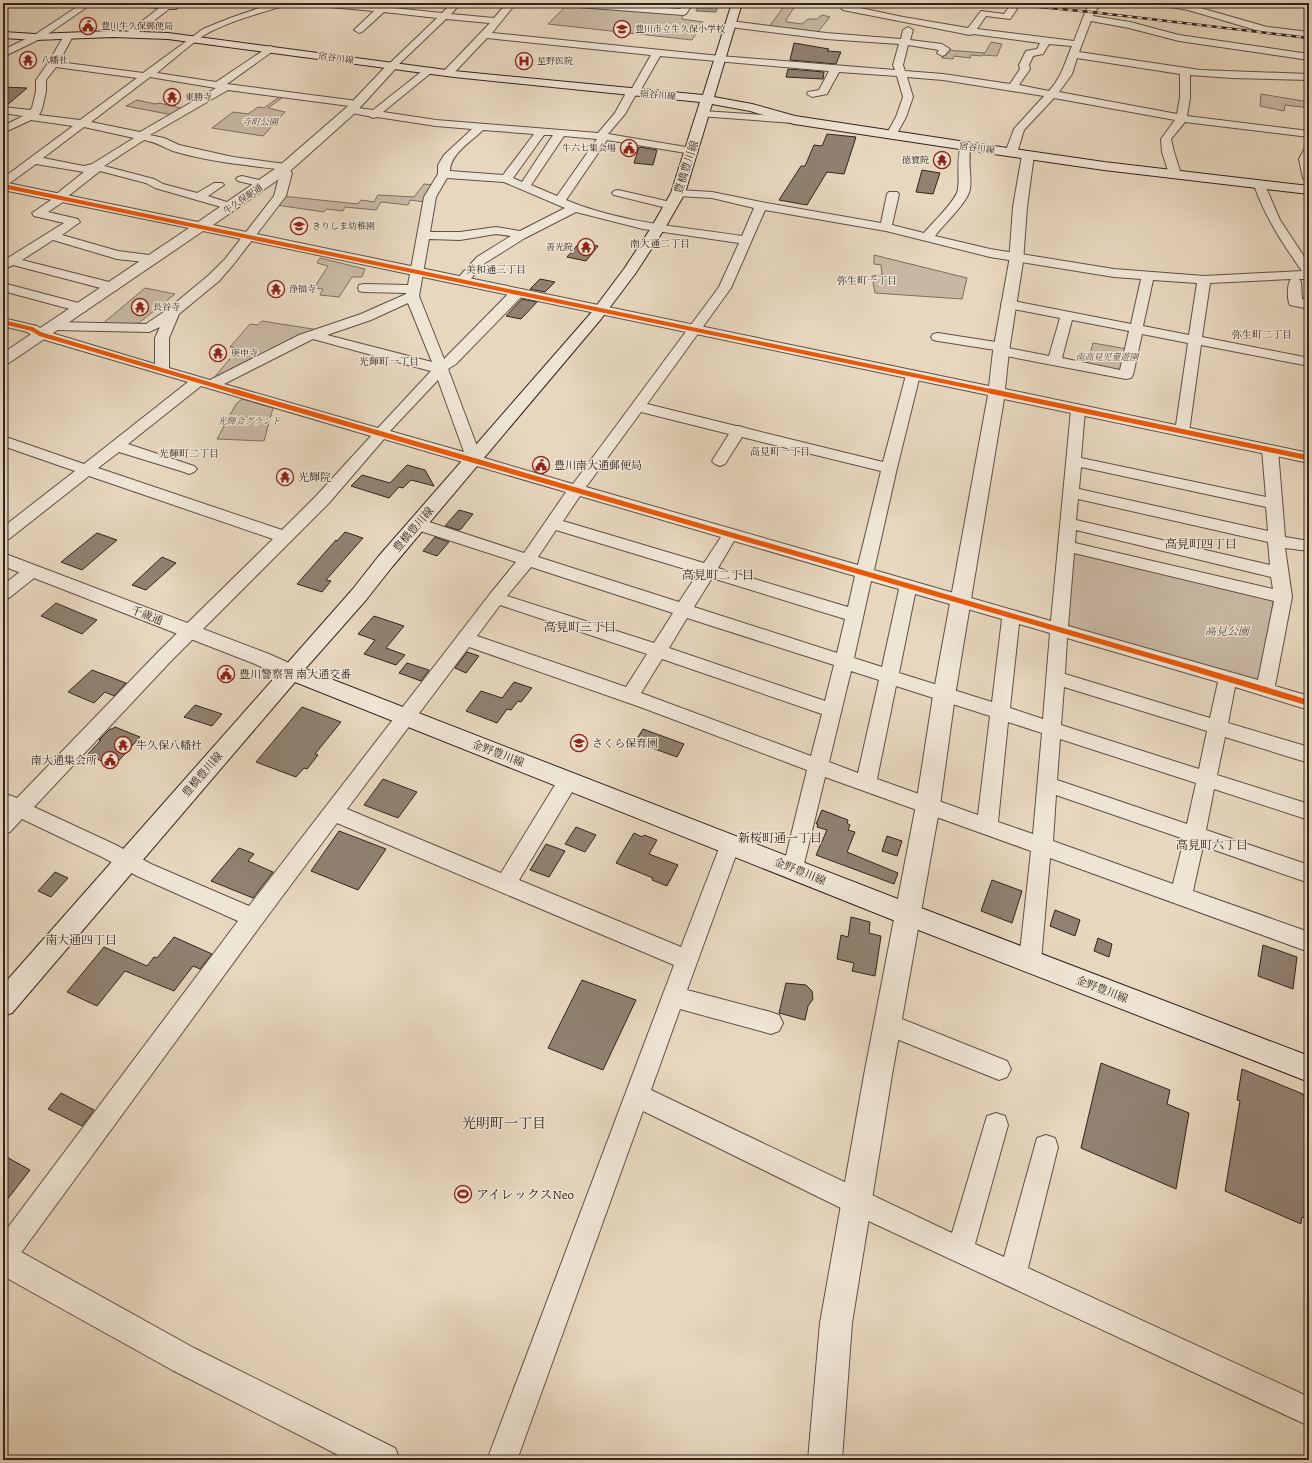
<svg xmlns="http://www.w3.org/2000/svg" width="1312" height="1463" viewBox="0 0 1312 1463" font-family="Alegreya,'Noto Serif JP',serif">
  <rect width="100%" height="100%" fill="#e7d7be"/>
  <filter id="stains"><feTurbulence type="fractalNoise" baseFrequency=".005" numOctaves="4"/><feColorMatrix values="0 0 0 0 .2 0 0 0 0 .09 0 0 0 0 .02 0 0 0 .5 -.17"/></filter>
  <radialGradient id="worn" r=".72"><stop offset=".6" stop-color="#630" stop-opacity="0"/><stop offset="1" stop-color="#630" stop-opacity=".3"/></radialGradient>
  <path fill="#c8b8a3" stroke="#7d6e60" d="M783,3L801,4L793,9L786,20L787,22L802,24L808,19H817L822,15L830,17L817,33L769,27L782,9Z
    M567,5L683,14L682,19L703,22L692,40L548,24Z
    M991,42L1002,44L997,56L983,55L982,56L971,55L970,58L954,56L953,59L942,58L947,50L985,53Z
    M1261,94L1309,102V108L1285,105L1284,111L1260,106Z
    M282,95H286L268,108L285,112L263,136L212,128L233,112L248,114L258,107L264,108Z
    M137,100L155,104L159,103L185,109L173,115L126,106Z
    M424,184L434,185L425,202L410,200L408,205L381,202L376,210L345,207L343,211L326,209L324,212L276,205L282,196L358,204L361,200L374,202L378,195L414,197Z
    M874,255L967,278L962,299L875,293L872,276L882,275L881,265L874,264Z
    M320,258L365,269L362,277H352L339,297L320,295L323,289L314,288L328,266L317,263Z
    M145,288L175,294L139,323L101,325Z
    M262,321L319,330L212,380L239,348L230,347L250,324L258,325Z
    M1093,343L1127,349L1122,372L1087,365Z
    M242,399L273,408L264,441L217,439L236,404Z
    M1075,552L1270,599L1273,602L1261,681L1071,627L1067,623L1071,554Z"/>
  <path fill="#a99a87" stroke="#796a5d" d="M698,3H719L716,12L696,11Z"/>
  <path fill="#908171" stroke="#32231d" d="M794,43L829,49L827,51L841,52L836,64L790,60Z
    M788,69L824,72L823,79L786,77Z
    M3,87L27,88L6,106H3Z
    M827,134L856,137L844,174L827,172L807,205L779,200L801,166H805L814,145L822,146Z
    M639,147L657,150L653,165L634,163Z
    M922,170L940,173L933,194L916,192Z
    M580,242L598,246L586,261L567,257Z
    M540,279L555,282L545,292L530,289Z
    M522,299L537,302L521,319L506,316Z
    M407,465L425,470L434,486L411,480L403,488L399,487L389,498L351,486L362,475L390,483Z
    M459,510L473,514L461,529L459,530L445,526Z
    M345,532L363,538L326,580L331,581L322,592L297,584L336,540L337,541Z
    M97,533L117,540L82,570L61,562Z
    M435,537L449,542L437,556L423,551Z
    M162,557L176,563L146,590L132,585Z
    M56,603L82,614L97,620L82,634L41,616Z
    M374,616L404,626L386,648L405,655L396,665L364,654L375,640L358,634Z
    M467,652L479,656L466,673L455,668Z
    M407,663L429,670L421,681L399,673Z
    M92,670L126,683L114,696L105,692L94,703L68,692Z
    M514,682L532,688L521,702L518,701L511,710L507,709L497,723L466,711L481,691L502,698Z
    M195,705L222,714L212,726L184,717Z
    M302,707L341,722L315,754L318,755L307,769L304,768L296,777L256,762Z
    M115,727L140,737L114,766L87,755L101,740H99L110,729H112Z
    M643,729L684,744L677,757L635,742Z
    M383,779L417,792L398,818L364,805Z
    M822,810L848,820L847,823L850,825L848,830L855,832L847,852L898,873L894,884L816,855L827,830L817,827L818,824H816Z
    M576,827L596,835L585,852L565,844Z
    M339,831L386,849L358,890L311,871Z
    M634,833L642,837L644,835L657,840L649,854L678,865L667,886L652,880L653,878L616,863Z
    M887,836L902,841L897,856L882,851Z
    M546,844L565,851L549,877L530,870Z
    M239,848L254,854L248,861L273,872L253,898L211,881Z
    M55,872L68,878L51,897L38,891Z
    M992,880L1022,891L1012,923L981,911Z
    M1055,910L1080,920L1075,936L1050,926Z
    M851,917L870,922L869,933L881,936L875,976L852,971L854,963L837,959L841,935L848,937Z
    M174,937L212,954L200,969L193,966L174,991L125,971L97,1006L67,992L104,947L147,966L154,957L157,958Z
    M1098,938L1112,944L1109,957L1094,951Z
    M1263,945L1297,957L1293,989L1258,976Z
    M582,980L636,1000L603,1070L548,1048Z
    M786,983L806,985L812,991L813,999L808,1006L805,1020L779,1013Z
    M1101,1063L1170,1090L1167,1104L1189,1113L1176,1189L1081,1148Z
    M1242,1069L1303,1094V1096L1309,1098V1219L1302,1217L1301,1224L1225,1191L1240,1101L1237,1100Z
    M61,1093L94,1110L82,1126L48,1109Z
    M3,1155L30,1170L3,1205Z"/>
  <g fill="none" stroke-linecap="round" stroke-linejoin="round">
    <g stroke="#5f5045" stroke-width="2">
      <path id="minor" d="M83,3H93L42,38L3,57V50L36,34Z
        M129,3H175L174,5L178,7L176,9H169L134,36L131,37L126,34L128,32L159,8L133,6Z
        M274,3H287L286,5C261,13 221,23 200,38C185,49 171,61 157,73L216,82L270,46L273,47L275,49L273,51L227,84L357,101L362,104L357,107L228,90L150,135L164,138L179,145L233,157L285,164L292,173L286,196L233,265L219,281L179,314L169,338V368L210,380L299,335L361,314L406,294V293L364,292L359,291L358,288L359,285L364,284L408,285L424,197L438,174V165L444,155L472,129L436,126L377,117L373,118L368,116L347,112L346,110L347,108L351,107L373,110L426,68H432L434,70L432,72L383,112L436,120L598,133L615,113L627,91L631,90L651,55L487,38L452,75H444L443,73L444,71L490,23L446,19L396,67H390L388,65L390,63L437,18L384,12L362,32L359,33L354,30L356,28L374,11L318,6L314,3H345L442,13L452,3H461L451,14L494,18L507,3H516L492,33L720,56L895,70L893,65L899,44L826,39L730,27L725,24L730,21L826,33L901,39L903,30L908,27L913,30L910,40L942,44L950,49L945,55L942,56L937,53L939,50L908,45L903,65L905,71L943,74L1010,84L1020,69L1019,65L1026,51L1037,49L1040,43L973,34L970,35L843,10L841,8L843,3H851V6L903,17L968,28L981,11L1004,14L1009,7L1012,6L1017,9L1010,19L986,16L977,29L1074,41L1086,10L1094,3H1103L1095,11L1093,16L1130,22L1179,35L1309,54V60L1179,41L1129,28L1091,21L1079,52L1200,70L1309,74V80L1231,78L1190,75V98L1187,116L1309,131V137L1185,122L1171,139L1174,152L1181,174L1179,176H1171L1169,174L1162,152L1161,139L1175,120L1054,98L1024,130L1017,153L1011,156L1005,153L1014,129L1044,96L943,80L907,77L913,97L906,117L895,137L891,138L886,135L896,117L903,97L897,76L839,72L827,94L812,97L807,94L808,92L819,90L829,71L660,56L639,93L635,96L625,114L608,134L692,148L698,151L692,154L607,140L566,200C620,223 684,227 742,236L754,208L712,198L678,196L674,195L672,193L674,191L678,190L712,192L761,202L881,223L887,194L889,192H897L899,194L892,225L924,233C932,223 957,200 958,189C960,174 956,162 961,146L966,143L971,146C967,162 972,174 970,189C968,202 944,224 935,236L990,249L1114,269L1204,276L1302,271C1283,244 1265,217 1254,185L1256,183H1264L1280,220L1309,264V279H1299L1301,282L1302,299L1309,301V309L1290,305C1287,300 1287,284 1291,279L1210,283L1202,337L1309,358V366L1201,345L1189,432L1187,435L1182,436L1177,435L1175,432L1188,343L1142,334L1133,375L1131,378L1126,379L1001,355L996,354L995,350L938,341L933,340L931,337L933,334L938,333L1002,343L1007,344L1008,348L1049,356L1060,318L1003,307L1001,304L1003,301L1008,300L1131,324L1141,279L1114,277L990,257L886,231L765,210L731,288L647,404L736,426H739L745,428L883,462L906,375L908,372L913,371L918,372L920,375L897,468L874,570L1051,621L1071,410L1073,407L1078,406L1083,407L1085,410L1081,458L1266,497L1262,450L1265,447L1270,445L1275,447L1278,450L1285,537L1309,541V551L1285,548L1292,597L1275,686L1309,696V710L1235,687L1228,723L1309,747V763L1225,737L1217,775L1309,804V820L1214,789L1206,830L1309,865V883L1203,846L1193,891L1309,932V952L1050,858L1041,961L1038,968L1030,971L1022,968L1019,961L1031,851L825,777L803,868L800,874L793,877L786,874L783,868L807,770L643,708L469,647L347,809L501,873L561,775L568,773L575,775L578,781L575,787L519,880L681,947L718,851L725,838L732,835L739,838L742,844L735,858L687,990L771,1012L779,1015L783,1023L779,1031L771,1034L680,1009L651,1090L952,1233L987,1116L996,1113L1005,1116L1008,1125L975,1244L1004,1257L1037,1138L1046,1135L1055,1138L1058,1147L1028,1268L1309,1397V1426L847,1211L643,1111L517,1460H487L674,965L337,823L261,925L12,1265L3,1269V1234L238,921L137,876L102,857L22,819L10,832L3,834V813L5,811L3,810V793L17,798L160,650L273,539L89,476L9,539L3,540V527L75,471L3,446V436L84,464L188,382L35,337L27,332L3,326V318L37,326L45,331L155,364V338L160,327L149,332L55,330L50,329L48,326L50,323L55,322L146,324L168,309L209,275L225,259L274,196L280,173L277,169C245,165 205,161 173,151C163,147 156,142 144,140L104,166L154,179L163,184L197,193L214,183H222L224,185L208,196L236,205L238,207L236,209H228L155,188L146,183L100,171L67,197L68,198L66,200L48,212L78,219L80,222L62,235L118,251L157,256L159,259L157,262L153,263L117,259L53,240L22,260L117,284L118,287L117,290L112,291L13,265L3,270V261L64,223L34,216L32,213L54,198L55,195L84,172L36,164L7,185L3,186V178L73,126L31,120L3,133V126L23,116L3,113V107L30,110L32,108L36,91V80L48,63L65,34H71L73,36L59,62L143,73L203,29L230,18ZM1049,44L1072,46C1064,64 1063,75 1049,91L1019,85L1030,69L1029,65L1033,56L1043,54ZM1077,58L1180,74V98L1177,114L1059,92L1072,74ZM56,67L137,78L80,120L39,115L42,109L46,91V80ZM150,77L216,88L140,132L91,122ZM84,127L134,138L92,164L84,166L43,158ZM483,130L534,134L503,175L450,171C450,154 472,141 483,130ZM544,135H553L522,182L513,178ZM564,136L597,139L557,196L531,185ZM447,178L504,182L565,208L520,231L496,227L460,232H430L436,197ZM576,212L643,229L739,243L719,287L573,484L481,457L448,369L456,364L523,295L524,292L523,289H513L444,359L419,296L429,239L460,240L496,234L511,236L477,257L455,281L456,284H466L485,263L525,238ZM1153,280L1197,283L1189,335L1143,326ZM408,303L432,362L327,335L371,320ZM1072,320L1129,331L1120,370L1062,358ZM313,339L423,369L431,371L378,428L224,384ZM438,380L464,452L390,431ZM201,386L371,436L317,495L282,530L98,468L119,452L184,472L189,474L194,472L197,469L194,466L128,444ZM641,412L729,434L712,461L715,464L720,466L725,464L742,437L881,471L858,565L586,487ZM384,439L566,492L524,553L423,520L417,519L411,520L409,524L411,528L516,562L490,594L249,906L151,864L116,845L34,807L172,660L329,503ZM1081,467L1266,507L1268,531L1079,489ZM580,496L721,537L704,563L563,521ZM1078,499L1268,542L1270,565L1076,520ZM556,530L698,573L679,602L538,557ZM1076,530L1271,577L1273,589L1075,543ZM734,541L855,576L848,607L718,568ZM1074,553L1274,601L1258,680L1068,626ZM531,567L673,613L654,643L507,596ZM712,578L845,619L837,653L694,607ZM871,581L899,589L882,667L854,658ZM915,594L1002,619L992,702L899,673ZM500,605L647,654L626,687L477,636ZM687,618L834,665L825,701L669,648ZM1019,624L1050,633L1043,719L1010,708ZM1067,638L1218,682L1210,718L1065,674ZM662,659L822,714L811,756L641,693ZM851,671L879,680L858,773L829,762ZM896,686L990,716L978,815L877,779ZM1064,687L1207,731L1199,769L1061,725ZM1008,722L1042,733L1033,834L998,822ZM1060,739L1196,783L1187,824L1057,780ZM1056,795L1184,839L1173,884L1053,841Z
        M561,3H600L680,9L685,3H693L686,14L683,15L565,6Z
        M1158,3H1183L1267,27L1309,32V38L1266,33L1188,10L1159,5Z
        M703,111L794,117L799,120L794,123L699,116L698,114Z
        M1309,147V181L1305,180L1303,178L1299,159L1305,148Z
        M242,176L268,182L270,184L268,186L264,187L238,181L236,179L238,177Z
        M618,190L675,203L677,205L675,207L671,209L614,195L612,193L614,191Z
        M3,283L86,305L88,308L86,311L81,312L3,291Z
        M32,565L38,567L40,571L38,575L9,598L3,600V585L26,567Z
        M887,1013L1007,1061L1011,1069L1007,1077L999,1080L879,1032L875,1024L879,1016Z"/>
    </g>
    <g stroke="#5f5045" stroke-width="2">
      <path id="tertiary" d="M393,62L397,63L399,65L397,67L355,113L289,172L213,225L989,386L993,351L1009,262L1013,207L1022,155L1023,152H1033L1034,155L1027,207L1023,262L1009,351L1005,389L1309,453V463L1004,399L955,696L940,805L892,1075L852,1323L842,1460H808L820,1323L864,1075L916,805L933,696L988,395L203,231L9,363L3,365V353L189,228L3,190V182L198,222L279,166L347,107L389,63Z
        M3,553L269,654L298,667L302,672L298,677C284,682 268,670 255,664L3,566Z
        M3,1244L14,1248L194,1348L395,1448L400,1460H348L172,1370L3,1276Z"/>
    </g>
    <g stroke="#32231d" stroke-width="2">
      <path id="secondary" d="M732,3H742L714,97L752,104L795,116L966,142L1104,162L1309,186V194L1104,170L966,150L794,124L750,111L712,104L685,193L665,228L635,274L601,319L392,567L366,600L305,669L916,906L1309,1056V1082L898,922L295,682L12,1013L3,1016V985L352,590L378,557L591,313L624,269L651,228L671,193L700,102L454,77L168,39L113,37L35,40L3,38V32L35,34L113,31L168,33L454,71L703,95Z"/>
    </g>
    <use href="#minor" fill="#efe5d5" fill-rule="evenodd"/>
    <use href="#tertiary" fill="#efe5d5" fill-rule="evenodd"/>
    <use href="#secondary" fill="#efe5d5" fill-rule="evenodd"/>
    <g stroke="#32231d" stroke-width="2.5">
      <path id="rail" d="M998,3L1091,12L1309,38"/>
    </g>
    <use href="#rail" stroke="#efe5d5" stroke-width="1.5" stroke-dasharray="5" stroke-linecap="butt"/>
    <g stroke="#efe5d5" stroke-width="5.5">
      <path id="cycleway-far2" d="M3,186L995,392
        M3,322L32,329L40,334L236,392"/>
    </g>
    <g stroke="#efe5d5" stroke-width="7">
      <path id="cycleway-far1" d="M233,391L1196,669
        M990,391L1309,458"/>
    </g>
    <g stroke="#efe5d5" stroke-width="9">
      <path id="cycleway" d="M1192,668L1309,703"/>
    </g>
    <use href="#cycleway-far2" stroke="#e8590c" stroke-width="4"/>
    <use href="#cycleway-far1" stroke="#e8590c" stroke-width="5"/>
    <use href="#cycleway" stroke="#e8590c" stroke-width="6"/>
  </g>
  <defs>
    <g id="civic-ring" transform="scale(0.9)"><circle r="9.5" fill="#efe5d5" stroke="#8f2418" stroke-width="1.5"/><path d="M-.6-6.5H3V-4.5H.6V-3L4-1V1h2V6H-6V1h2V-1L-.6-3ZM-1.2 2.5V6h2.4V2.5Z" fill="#8f2418"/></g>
    <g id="school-ring" transform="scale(0.9)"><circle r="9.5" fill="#efe5d5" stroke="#8f2418" stroke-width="1.5"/><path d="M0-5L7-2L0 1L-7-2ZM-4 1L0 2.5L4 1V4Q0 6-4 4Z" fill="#8f2418"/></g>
    <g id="temple-ring" transform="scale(0.9)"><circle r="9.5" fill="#efe5d5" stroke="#8f2418" stroke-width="1.5"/><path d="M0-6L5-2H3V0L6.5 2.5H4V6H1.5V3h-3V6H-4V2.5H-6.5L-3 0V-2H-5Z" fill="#8f2418"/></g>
    <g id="hospital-ring" transform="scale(0.9)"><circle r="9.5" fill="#efe5d5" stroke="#8f2418" stroke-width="1.5"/><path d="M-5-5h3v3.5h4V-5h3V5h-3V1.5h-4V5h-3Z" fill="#8f2418"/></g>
    <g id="stadium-ring" transform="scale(0.9)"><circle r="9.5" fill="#efe5d5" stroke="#8f2418" stroke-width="1.5"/><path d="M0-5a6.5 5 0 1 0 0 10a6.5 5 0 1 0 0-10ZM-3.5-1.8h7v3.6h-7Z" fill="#8f2418"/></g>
  </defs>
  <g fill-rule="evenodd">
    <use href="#civic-ring" x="88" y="26"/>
    <use href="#school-ring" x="622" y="29"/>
    <use href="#temple-ring" x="28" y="60"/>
    <use href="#hospital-ring" x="524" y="61"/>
    <use href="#temple-ring" x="172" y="97"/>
    <use href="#civic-ring" x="629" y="148"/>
    <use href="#temple-ring" x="942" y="160"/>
    <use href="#school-ring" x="299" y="226"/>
    <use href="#temple-ring" x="586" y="247"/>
    <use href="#temple-ring" x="276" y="289"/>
    <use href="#temple-ring" x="140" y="307"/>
    <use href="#temple-ring" x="218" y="353"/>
    <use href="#civic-ring" x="541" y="465"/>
    <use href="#temple-ring" x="285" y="477"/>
    <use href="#civic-ring" x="226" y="674"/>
    <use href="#school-ring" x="579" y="743"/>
    <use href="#temple-ring" x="123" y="745"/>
    <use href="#civic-ring" x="110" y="760"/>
    <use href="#stadium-ring" x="463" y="1194"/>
  </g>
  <g text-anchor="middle" stroke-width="3" stroke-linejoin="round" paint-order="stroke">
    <g font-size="9" fill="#32231d" stroke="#efe5d5" text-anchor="start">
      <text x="101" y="29">豊川牛久保郵便局</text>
      <text x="635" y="32">豊川市立牛久保小学校</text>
      <text x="41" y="63">八幡社</text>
      <text x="537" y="64">星野医院</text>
      <text x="185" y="100">東勝寺</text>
      <text x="616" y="151" text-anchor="end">牛六七集会場</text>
      <text x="929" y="163" text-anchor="end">徳寶院</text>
      <text x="312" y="229">きりしま幼稚園</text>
      <text x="573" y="250" text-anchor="end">善光院</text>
      <text x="289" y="292">浄福寺</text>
      <text x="153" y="310">長谷寺</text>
      <text x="231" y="356">庚申寺</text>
    </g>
    <g font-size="9" fill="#32231d" stroke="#efe5d5">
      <text transform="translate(336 58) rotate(8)" y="3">宿谷川線</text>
      <text transform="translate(658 95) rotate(5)" y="3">宿谷川線</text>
      <text transform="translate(977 148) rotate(8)" y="3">宿谷川線</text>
      <text transform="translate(243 199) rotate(-35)" y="3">牛久保駅通</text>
    </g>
    <g font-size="9" font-style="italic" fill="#58483e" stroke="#efe5d5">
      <text x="260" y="125">寺町公園</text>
      <text x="1107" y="360">南高見児童遊園</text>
      <text x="249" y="424">光輝会グランド</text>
    </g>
    <g font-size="10" fill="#32231d" stroke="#efe5d5">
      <text x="660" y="247">南大通二丁目</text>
      <text x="496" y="273">美和通三丁目</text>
      <text x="867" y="284">弥生町一丁目</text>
      <text x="1262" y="338">弥生町二丁目</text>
      <text x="389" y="365">光輝町一丁目</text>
      <text x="780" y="455">高見町一丁目</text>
      <text x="189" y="457">光輝町二丁目</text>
    </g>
    <g font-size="11" fill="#32231d" stroke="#efe5d5">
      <text transform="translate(686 167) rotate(-72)" y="4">豊橋豊川線</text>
      <text transform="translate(413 529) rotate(-49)" y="4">豊橋豊川線</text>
      <text transform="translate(147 615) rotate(21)" y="4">千歳通</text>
      <text transform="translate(498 753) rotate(21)" y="4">金野豊川線</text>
      <text transform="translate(202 774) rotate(-49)" y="4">豊橋豊川線</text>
      <text transform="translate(800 871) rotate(22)" y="4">金野豊川線</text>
      <text transform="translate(1102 989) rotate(21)" y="4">金野豊川線</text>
    </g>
    <g font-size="11" fill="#32231d" stroke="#efe5d5" text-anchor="start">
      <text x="554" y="469">豊川南大通郵便局</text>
      <text x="298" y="481">光輝院</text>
      <text x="239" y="678">豊川警察署 南大通交番</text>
      <text x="592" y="747">さくら保育園</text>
      <text x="136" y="749">牛久保八幡社</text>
      <text x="97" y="764" text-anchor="end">南大通集会所</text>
    </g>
    <g font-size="11" font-style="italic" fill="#58483e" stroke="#efe5d5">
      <text x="1227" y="635">高見公園</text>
    </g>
    <g font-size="12" fill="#32231d" stroke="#efe5d5">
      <text x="1201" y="548">高見町四丁目</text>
      <text x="718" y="579">高見町二丁目</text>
      <text x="580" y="631">高見町三丁目</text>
      <text x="780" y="842">新桜町通一丁目</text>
      <text x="1212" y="849">高見町六丁目</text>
      <text x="81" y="944">南大通四丁目</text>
    </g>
    <g font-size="13" fill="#32231d" stroke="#efe5d5" text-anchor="start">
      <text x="476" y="1199">アイレックスNeo</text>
    </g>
    <g font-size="14" fill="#32231d" stroke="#efe5d5">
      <text x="504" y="1128">光明町一丁目</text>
    </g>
  </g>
  <rect width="1312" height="1463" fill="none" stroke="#e7d7be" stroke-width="16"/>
  <rect x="4" y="4" width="1304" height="1455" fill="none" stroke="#32231d" stroke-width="2"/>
  <rect x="8" y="8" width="1296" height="1447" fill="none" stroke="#32231d"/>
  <rect width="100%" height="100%" filter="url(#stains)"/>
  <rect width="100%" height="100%" fill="url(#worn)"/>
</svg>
